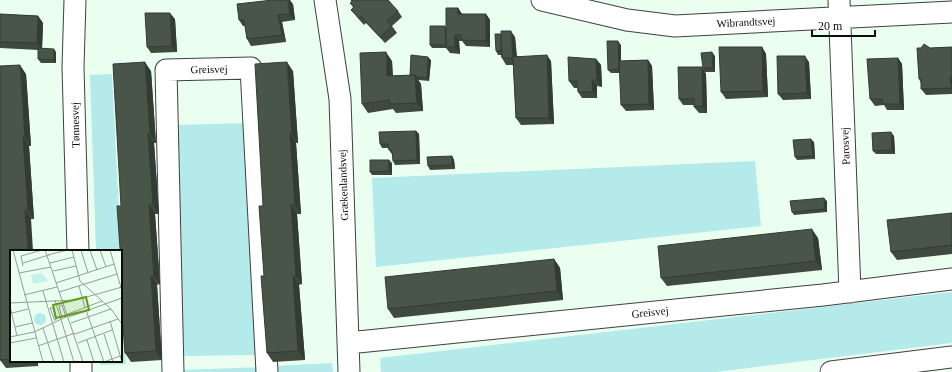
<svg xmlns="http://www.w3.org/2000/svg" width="952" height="372" viewBox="0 0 952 372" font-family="Georgia,serif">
  <rect width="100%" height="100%" fill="#ebfff1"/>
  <path fill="#b4eaea" d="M112,74L121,251H96L90,75Z
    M248,123L256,355L184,356L175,125Z
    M755,161L761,226L376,267L372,178Z
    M121,260L126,364L100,365V361H121Z
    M952,292V343L716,372H381L380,358Z
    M332,363L333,372H274L273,366Z
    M261,367V372H181L180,370Z"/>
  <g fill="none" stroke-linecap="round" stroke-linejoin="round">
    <g stroke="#3f3f3f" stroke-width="23">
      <path id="minor" d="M75,0L73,67L78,251
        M325,0L340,99L349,372
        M542,0L627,20L675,26L952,12
        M839,0L850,292
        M348,343L823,295L952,279
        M81,361V372
        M173,372L166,70L251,68L267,372
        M831,372L952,357"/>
    </g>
    <use href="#minor" stroke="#fff" stroke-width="21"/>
  </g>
  <path fill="#3f493e" d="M350,3L398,11L402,17L392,26L397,33L385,43L366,23L364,25L356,16L351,10L353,7Z
    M293,4L295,20L282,22L286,42L251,46L247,39L245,26H243L239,20Z
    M458,8L462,14H486L490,20V47L466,46L462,41H459L460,54L450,53L446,48H432L430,45L446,27Z
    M0,14L38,16L43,23L42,48L56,52V63H41L38,59V50L0,48Z
    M175,19L177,52L151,53L147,47Z
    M515,37L517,56L551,61L554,124L521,125L516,118L513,65H506L502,58L501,55H498L496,51Z
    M621,45V61L648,60L652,66L654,110L626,111L621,105L620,73H611L608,70Z
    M762,47L766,54L768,97L726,99L721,92Z
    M952,47V94L926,95L921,89V83L919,79L930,48Z
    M715,56V72H705L703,68Z
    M898,58L902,64L904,110H887L884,105L875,106L870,99Z
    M596,59L601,65L602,87L597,86V98H582L578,92V88H574L569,81Z
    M431,60L429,81L418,80L421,84L423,111L396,113L393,109L368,113L362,104L392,61L393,76L410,75Z
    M809,62L811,99L783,100L778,94Z
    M702,67L706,74L707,113H699L694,107V105H683L679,99Z
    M151,71L156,143H154L159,214H155L160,284L157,285L162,360L131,362L125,353L121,206Z
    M293,71L298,143H296L301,214H297L302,284L299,285L305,360L273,362L267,353L263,206Z
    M26,74L31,146H29L34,219H31L11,251V361H38V366L6,368L0,360Z
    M416,131L419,134L420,164L395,165L393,161L392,154L391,153L389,150L388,148H382L380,144Z
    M894,136L895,154H876L873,151Z
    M814,142L815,159L797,160L795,157Z
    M452,156L454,160L455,169L430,170L428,166Z
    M392,163V175H372L370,172Z
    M827,201V212L794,215L792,212Z
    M952,213V254L897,260L891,252Z
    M818,238L822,270L667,286L661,278Z
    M554,259L560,268L563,300L394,318L388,309Z"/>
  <path fill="#333c32" d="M288,0H290L293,4L295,20L290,14Z
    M458,8L462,14H458Z
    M170,13L175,19L177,52L172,46Z
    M486,14L490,20V47L486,41Z
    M278,15L282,22L286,42L282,35Z
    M38,16L43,23L42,50L37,43Z
    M511,31L515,37L517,63L513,57Z
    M455,35L459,41L460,54L455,47Z
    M618,41L621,45V73L619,69Z
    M762,47L766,54L768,97L763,91Z
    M54,49L56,52V63L54,60Z
    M386,52L392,61L393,85L387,76Z
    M712,52L715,56V72L713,68Z
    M547,55L551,61L554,124L549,118Z
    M805,56L809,62L811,99L807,93Z
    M428,57L431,60L429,81L427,78Z
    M898,58L902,64L904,110L900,104Z
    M596,59L601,65L602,87L597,80Z
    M648,60L652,66L654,110L649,104Z
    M145,62L151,71L156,143L150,134Z
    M287,62L293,71L298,143L292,134Z
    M20,65L26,74L31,146L25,137Z
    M702,67L706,74L707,113L703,106Z
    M415,75L421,84L423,111L417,103Z
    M950,78L952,80V88Z
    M592,80L597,86V98L593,92Z
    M416,131L419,134L420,164L417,160Z
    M891,132L894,136L895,154L892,150Z
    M148,134L154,143L159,214L153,205Z
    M290,134L296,143L301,214L295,205Z
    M23,137L29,146L34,219L28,210Z
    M811,139L814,142L815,159L813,156Z
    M452,156L454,160L455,169L452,165Z
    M389,160L392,163V175L389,171Z
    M824,198L827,201V212L825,209Z
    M149,205L155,214L160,284L154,276Z
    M291,205L297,214L302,284L296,276Z
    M25,210L31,219L33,251H28Z
    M812,229L818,238L822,270L816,261Z
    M554,259L560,268L563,300L557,291Z
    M151,276L157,285L162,360L156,351Z
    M293,276L299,285L305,360L298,351Z
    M34,361H38V366Z"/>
  <path fill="#495548" stroke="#333c32" d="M273,0H288L290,14L278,15L282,35L247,39L244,20H239L237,4Z
    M351,0H388L398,11L387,21L392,26L380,37L361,16L359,18L351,10L354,7L350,3L352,2Z
    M446,8H458V14H486V41L461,40V35H455V47H446Z
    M145,13H170L172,46L147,47Z
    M0,14L38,16L37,43L0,42Z
    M430,26H445L446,45H430Z
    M501,31H511L513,57L547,55L549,118H516L513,58H502Z
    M495,34H501V51H496Z
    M607,41H618L619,69L608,70Z
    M924,44L930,48L952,47V78H950L952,88L921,89V79H919L917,48H921Z
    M719,47H762L763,91L721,92Z
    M38,48L54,49V60L38,59Z
    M386,52L387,76L415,75L417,103L390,104L389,100L362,104L360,53Z
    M712,52L713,68H703L701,53Z
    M411,55L428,57L427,78L416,77L415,75H410Z
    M777,56H805L807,93L778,94Z
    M568,57L596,59L597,80H592L593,92H578L577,81H569Z
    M898,58L900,104H883L882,99H870L867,59Z
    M648,60L649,104L621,105L619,61Z
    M145,62L150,134H148L153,205H149L154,276H151L156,351L125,353L121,300V276H122L117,206H121L113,64Z
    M287,62L292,134H290L295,205H291L296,276H293L298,351L267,353L261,276H264L259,206H263L255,64Z
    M20,65L25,137H23L28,210H25L28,251H11V359L0,360V66Z
    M678,67H702L703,106L694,107V99H679Z
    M416,131L417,160L393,161L392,150H389L388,144H380L379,132Z
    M891,132L892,150L873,151L872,133Z
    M811,139L813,156L795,157L793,140Z
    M452,156V165L428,166L427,157Z
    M370,160H389V171L370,172Z
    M824,198L825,209L792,212L790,201Z
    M952,213V245L891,252L887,220Z
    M812,229L816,261L661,278L658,246Z
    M554,259L557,291L388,309L385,277Z"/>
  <g text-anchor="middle" stroke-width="4" stroke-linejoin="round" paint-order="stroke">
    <g font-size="11" fill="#0c0c0c" stroke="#fff">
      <text transform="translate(746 22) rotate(-3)" y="4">Wibrandtsvej</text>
      <text transform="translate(209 69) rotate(-1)" y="4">Greisvej</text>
      <text transform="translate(75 125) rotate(-91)" y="4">Tønnesvej</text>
      <text transform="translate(845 146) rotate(-92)" y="4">Parosvej</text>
      <text transform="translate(343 185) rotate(-92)" y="4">Grækenlandsvej</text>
      <text transform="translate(650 312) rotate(-6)" y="4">Greisvej</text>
    </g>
  </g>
  <g transform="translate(10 250)">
    <rect width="112" height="112" fill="#ebfff1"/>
    <path d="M24 69a6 6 0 1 1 12 0a6 6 0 1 1-12 0Z" fill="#b4eaea"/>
    <path d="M32,23L38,31L23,34L21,25Z" fill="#c6f1eb"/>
    <path fill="none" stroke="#929e95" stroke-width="1" d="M3,0L33,112M35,0L73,112M62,0L70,31L101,59L112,74M71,0L78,23M80,0L87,20M90,0L96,17M100,0L112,41M38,5L57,0M13,13L39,5M40,13L64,7M13,16L11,6L32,0M43,21L66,16M9,23L41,17M46,33L104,14M69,36L75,58M33,41L54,112M49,42L107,24M14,45L47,37M45,50L64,112M0,53L66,50L112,37M0,56L7,86M76,60L94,112M2,63L18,59M58,64L92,51M59,67L112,48M52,68L49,56L52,55L56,67M45,71L40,58H43L46,70M100,71L112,112M61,73L101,59M5,77L22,73M33,78L44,112M65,84L108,69M94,84L103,112M0,87L24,82L58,66M77,90L84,112M0,93L26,88M68,93L102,80M28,96L65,83M94,112L110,106"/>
    <path fill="#619c1c" fill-opacity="0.15" stroke="#619c1c" stroke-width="2" d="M76,47L79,60L46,68L43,55Z"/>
    <rect width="112" height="112" fill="none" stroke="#0c0c0c" stroke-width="2"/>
  </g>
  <path d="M812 30v6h63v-6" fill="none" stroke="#0c0c0c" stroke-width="2"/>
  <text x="818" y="30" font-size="12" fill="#0c0c0c" stroke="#ffffff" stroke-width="3" paint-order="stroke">20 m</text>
</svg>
